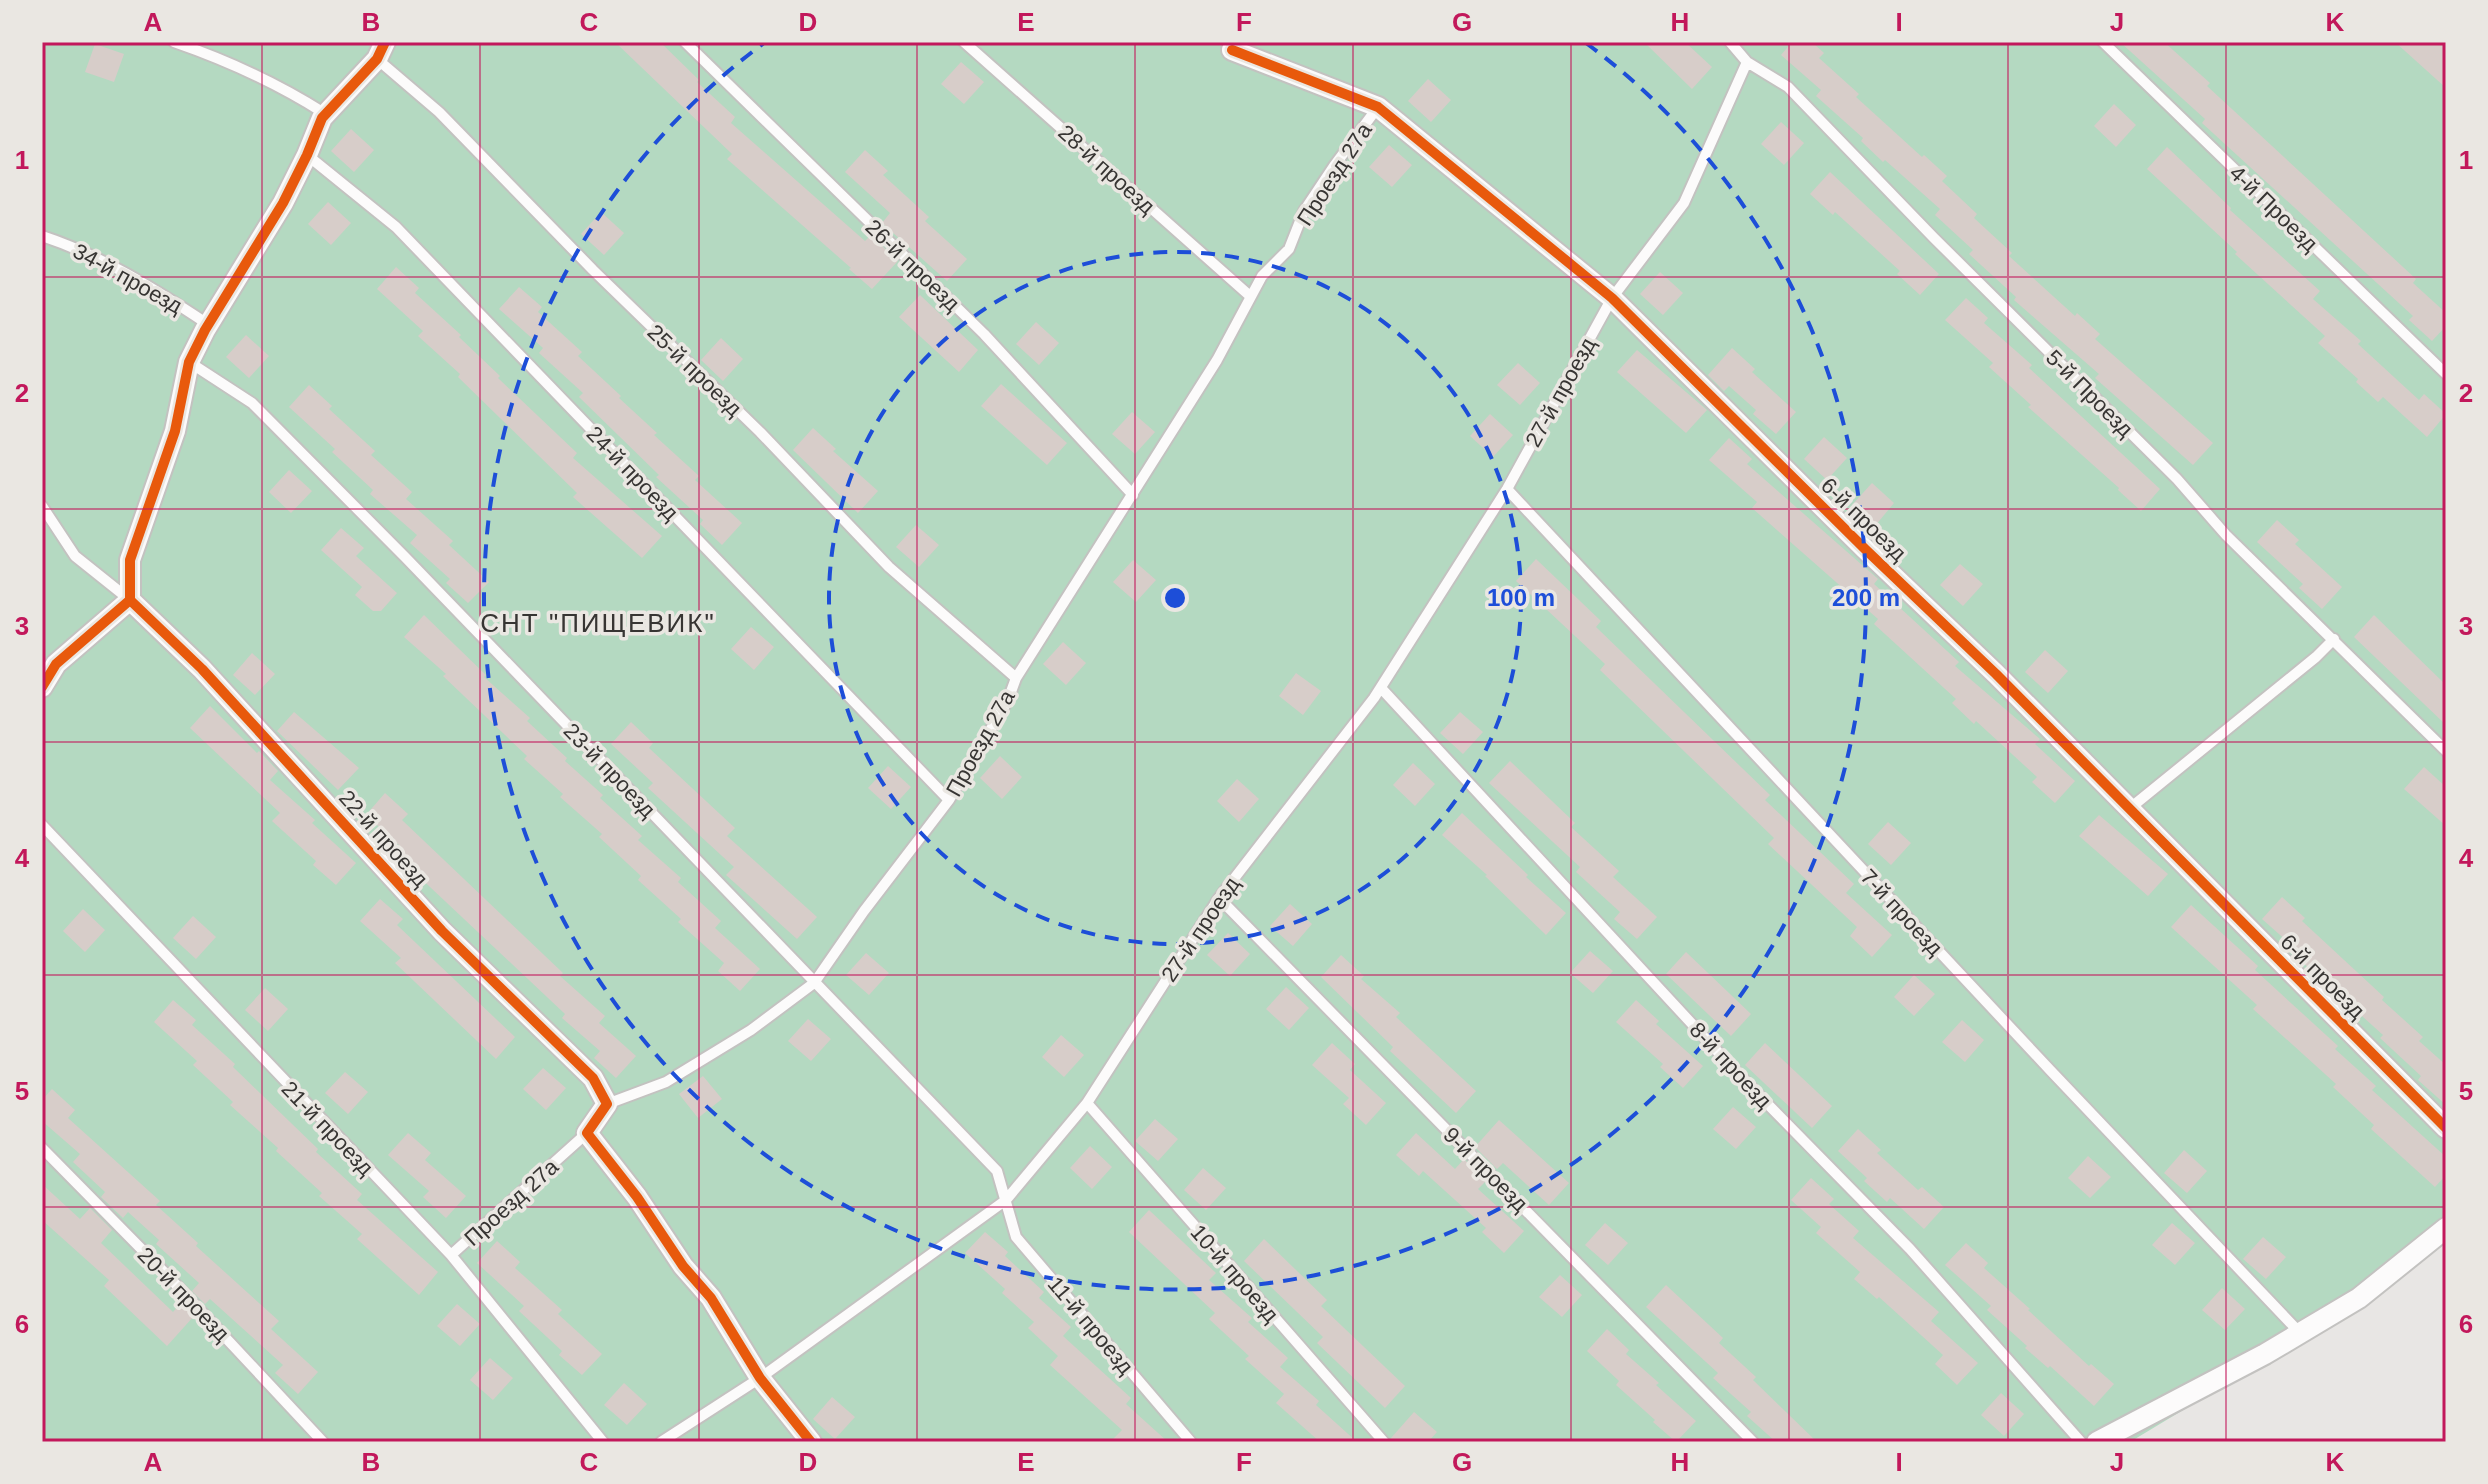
<svg xmlns="http://www.w3.org/2000/svg" width="2488" height="1484" viewBox="0 0 2488 1484" font-family="Arial,sans-serif">
  <rect width="100%" height="100%" fill="#e8e6e4"/>
  <path fill="#b4d9c1" d="M42,42H1217L1239,52L1243,42H2446V1234L2352,1308L2130,1442H42Z"/>
  <path fill="#d7cdc9" d="M615,42H660L699,80L697,82L735,117L731,123L865,241L871,235L898,261L872,289L849,269L851,268L727,159L732,154Z
    M1644,42H1685L1712,67L1692,89Z
    M1792,42H1812L1824,53L1819,58L1859,94L1856,97L1922,157L1924,155L1947,176L1942,181L1977,214L1974,218L2012,253L2009,256L2075,316L2077,313L2100,334L2095,339L2213,443L2193,465L2095,378L2099,374L2014,300L2016,297L1969,254L1973,250L1935,215L1940,209L1885,160L1883,162L1861,141L1863,138L1816,96L1821,90L1781,55Z
    M2120,42H2164L2210,83L2207,86L2416,279L2413,283L2446,313V326L2432,341L2409,320L2413,316L2202,123L2205,119Z
    M2395,42H2439L2446,48V88Z
    M95,44L124,54L114,82L85,72Z
    M961,62L984,82L964,104L941,84Z
    M1428,79L1451,100L1431,122L1408,101Z
    M2114,104L2136,125L2116,147L2094,126Z
    M1781,122L1804,143L1784,165L1761,144Z
    M351,129L374,150L354,172L331,151Z
    M1389,145L1412,165L1392,187L1369,167Z
    M2167,147L2231,208L2230,210L2320,291L2313,299L2361,341L2358,344L2419,400L2424,394L2446,414L2427,437L2383,397L2378,402L2356,382L2358,379L2318,343L2325,336L2235,254L2237,252L2147,169Z
    M865,150L888,171L883,175L929,217L925,221L967,259L947,281L882,223L890,213L845,172Z
    M1830,172L1939,274L1920,295L1897,274L1900,271L1835,212L1833,215L1810,194Z
    M328,202L351,223L331,245L308,224Z
    M601,212L624,233L604,255L581,234Z
    M396,267L419,288L415,293L461,335L459,337L500,376L498,378L577,453L573,458L662,536L642,558L573,497L577,493L458,377L460,374L418,336L423,331L377,289Z
    M1660,272L1683,293L1663,315L1640,294Z
    M519,287L542,307L538,312L582,352L578,356L621,396L619,398L657,433L654,435L699,476L695,480L742,523L722,545L700,524L703,520L656,477L659,475L579,397L583,393L539,353L543,348L499,309Z
    M920,295L978,350L959,372L899,317Z
    M1966,298L1988,318L1984,323L2032,365L2029,368L2160,489L2141,511L2118,490L2119,488L2028,407L2031,405L1989,367L1993,363L1945,320Z
    M1036,322L1059,343L1039,365L1016,344Z
    M246,335L269,356L249,378L226,357Z
    M721,338L743,359L723,381L701,360Z
    M1732,348L1755,369L1752,372L1796,412L1776,434L1753,414L1756,410L1729,386L1724,391L1708,375Z
    M1637,350L1707,410L1686,433L1617,372Z
    M1518,363L1540,383L1520,405L1497,385Z
    M1001,384L1067,443L1047,465L981,406Z
    M309,385L332,406L329,409L375,451L371,455L412,492L406,499L453,541L449,545L489,582L468,603L446,583L450,579L410,543L417,535L370,494L373,490L332,452L335,449L289,407Z
    M1132,412L1155,432L1135,454L1112,434Z
    M1490,414L1513,435L1493,457L1470,436Z
    M813,428L836,449L833,451L878,491L858,513L793,450Z
    M1824,437L1847,458L1827,480L1804,459Z
    M1729,438L1752,459L1747,464L1878,579L1874,584L1959,662L1955,666L2040,739L2035,744L2075,781L2055,803L2032,782L2037,777L1976,721L1974,724L1952,703L1956,699L1874,624L1878,619L1752,508L1757,502L1709,460Z
    M289,470L312,491L291,513L269,492Z
    M1872,483L1894,503L1875,526L1852,505Z
    M2277,520L2299,540L2295,544L2342,587L2322,609L2299,588L2303,584L2257,542Z
    M916,525L939,545L919,567L896,547Z
    M341,528L364,548L356,556L397,593L381,611H373L355,595L362,587L321,550Z
    M1536,559L1601,621L1596,627L1770,795L1765,800L1854,884L1846,893L1892,935L1872,957L1850,936L1857,927L1768,844L1774,838L1600,670L1605,664L1516,581Z
    M1133,560L1156,580L1136,602L1113,582Z
    M1960,564L1983,584L1963,606L1940,585Z
    M424,615L486,675L484,677L530,718L527,721L567,758L565,761L603,795L600,798L642,836L638,840L681,878L678,882L721,921L715,928L760,969L740,991L718,971L724,963L678,922L681,919L638,880L641,876L599,837L602,834L560,797L563,794L524,759L527,756L443,676L446,674L404,637Z
    M2374,615L2446,685V725L2354,637Z
    M751,627L774,647L754,670L731,649Z
    M1063,642L1086,663L1066,685L1043,664Z
    M2045,650L2068,671L2048,693L2025,672Z
    M252,653L275,674L255,695L233,675Z
    M1296,673L1321,691L1303,715L1279,696Z
    M210,706L257,753L259,751L278,771L270,780L315,820L312,823L356,863L336,885L313,865L316,861L272,821L280,813L190,728Z
    M294,712L359,768L338,790L277,731Z
    M1460,712L1483,732L1463,754L1440,733Z
    M631,722L653,743L649,748L735,828L727,836L817,917L797,939L726,875L734,867L648,788L653,783L611,744Z
    M1000,756L1022,777L1002,799L980,778Z
    M1510,761L1575,823L1571,827L1619,871L1613,877L1657,917L1637,939L1614,919L1620,912L1576,872L1580,867L1489,783Z
    M1413,763L1435,784L1415,806L1393,785Z
    M888,766L911,787L891,809L868,788Z
    M2424,767L2446,787V826L2404,789Z
    M1237,779L1259,799L1239,822L1217,801Z
    M385,793L408,814L402,820L563,973L560,976L605,1016L599,1023L636,1056L616,1078L594,1058L600,1051L562,1018L565,1014L396,855L402,848L366,815Z
    M1462,813L1528,875L1526,877L1566,913L1546,935L1485,876L1487,875L1442,835Z
    M2099,815L2168,874L2148,896L2079,836Z
    M1888,822L1911,843L1891,865L1868,844Z
    M2282,897L2305,918L2302,921L2384,997L2382,1000L2423,1037L2419,1041L2446,1065V1105L2418,1080L2421,1076L2380,1038L2383,1035L2300,960L2304,956L2262,919Z
    M380,899L403,919L397,925L515,1037L496,1059L395,963L401,958L360,921Z
    M1290,904L1312,924L1293,946L1270,926Z
    M2191,905L2258,966L2255,970L2338,1046L2335,1049L2376,1086L2372,1090L2446,1157V1175L2435,1187L2371,1129L2374,1125L2333,1087L2336,1084L2253,1009L2257,1005L2171,927Z
    M83,909L105,930L85,952L63,931Z
    M193,916L216,937L196,959L173,938Z
    M1228,933L1250,954L1230,976L1207,955Z
    M1590,951L1613,971L1593,993L1570,973Z
    M1686,952L1751,1014L1731,1036L1666,974Z
    M866,953L889,973L869,995L846,975Z
    M1341,955L1364,976L1361,979L1400,1013L1396,1017L1476,1091L1456,1113L1390,1051L1393,1047L1321,977Z
    M1914,975L1935,994L1914,1016L1894,997Z
    M1286,987L1309,1008L1289,1030L1266,1009Z
    M265,988L288,1009L268,1031L245,1010Z
    M173,1000L196,1020L192,1025L235,1064L233,1067L318,1149L316,1152L362,1194L357,1200L438,1272L419,1295L357,1239L362,1234L319,1196L322,1193L276,1151L278,1148L230,1105L233,1102L193,1065L197,1061L154,1022Z
    M1636,1000L1659,1021L1656,1024L1703,1066L1683,1088L1660,1067L1663,1064L1616,1022Z
    M808,1019L831,1039L811,1061L788,1041Z
    M1962,1020L1984,1040L1965,1062L1942,1042Z
    M1061,1035L1084,1055L1064,1077L1042,1057Z
    M1332,1043L1355,1064L1350,1070L1386,1103L1366,1125L1343,1104L1349,1098L1312,1065Z
    M1765,1043L1832,1106L1812,1128L1745,1065Z
    M543,1068L566,1088L546,1110L523,1089Z
    M345,1072L368,1092L348,1114L325,1093Z
    M703,1076L722,1099L698,1118L679,1094Z
    M52,1089L75,1110L68,1118L160,1201L156,1205L198,1243L196,1246L279,1321L271,1329L318,1372L298,1394L275,1373L283,1365L210,1299L205,1304L192,1291L199,1283L156,1244L159,1240L128,1212L123,1218L101,1197L105,1192L73,1162L80,1154L42,1121V1100Z
    M1733,1107L1756,1127L1736,1149L1713,1129Z
    M1155,1119L1178,1139L1158,1161L1135,1141Z
    M1499,1120L1569,1183L1549,1205L1503,1163L1497,1169L1475,1147Z
    M1858,1129L1881,1150L1877,1153L1918,1190L1922,1187L1944,1207L1924,1229L1890,1198L1887,1202L1864,1181L1867,1178L1838,1151Z
    M408,1133L431,1153L425,1160L466,1196L446,1218L423,1197L429,1191L388,1155Z
    M1416,1133L1455,1169L1464,1159L1486,1181L1478,1189L1524,1231L1504,1253L1482,1232L1486,1228L1423,1171L1419,1176L1396,1155Z
    M1090,1146L1112,1167L1092,1189L1070,1168Z
    M2184,1150L2207,1171L2187,1193L2164,1173Z
    M2088,1156L2111,1177L2090,1198L2068,1178Z
    M1203,1168L1226,1188L1206,1210L1184,1190Z
    M1811,1178L1834,1199L1829,1204L1859,1231L1853,1238L1939,1312L1931,1321L1978,1363L1957,1385L1935,1364L1943,1355L1879,1297L1877,1299L1854,1279L1860,1272L1816,1233L1821,1227L1791,1200Z
    M42,1184L80,1219L90,1208L112,1230L101,1243L173,1312L182,1302L194,1316L167,1346L104,1286L109,1280L42,1220Z
    M1149,1210L1216,1273L1209,1280L1252,1318L1248,1322L1288,1358L1280,1367L1319,1401L1316,1405L1357,1442H1320L1276,1403L1284,1394L1245,1359L1249,1356L1209,1319L1215,1313L1129,1232Z
    M1605,1223L1628,1243L1608,1265L1585,1245Z
    M2172,1223L2195,1243L2175,1265L2152,1245Z
    M985,1232L1008,1252L1005,1256L1044,1292L1039,1298L1071,1327L1063,1336L1131,1398L1126,1404L1168,1442H1110L1122,1430L1050,1365L1058,1356L1028,1328L1034,1322L1002,1293L1005,1289L965,1253Z
    M2263,1237L2286,1257L2266,1279L2243,1259Z
    M1264,1239L1327,1300L1321,1306L1405,1386L1385,1408L1317,1343L1323,1337L1244,1261Z
    M497,1241L520,1262L515,1268L562,1310L558,1314L602,1354L582,1375L559,1355L562,1351L519,1311L524,1306L477,1263Z
    M1966,1243L1988,1263L1984,1268L2030,1309L2028,1310L2089,1366L2091,1364L2114,1384L2094,1406L2050,1366L2048,1368L2025,1348L2027,1346L1987,1310L1991,1306L1945,1265Z
    M1560,1275L1582,1295L1562,1317L1539,1297Z
    M1666,1285L1723,1338L1719,1343L1756,1377L1753,1380L1817,1442H1776L1747,1416L1751,1412L1713,1378L1718,1373L1646,1307Z
    M2222,1288L2245,1309L2225,1330L2202,1310Z
    M457,1304L480,1324L460,1346L437,1326Z
    M1607,1329L1629,1350L1626,1354L1659,1383L1656,1385L1696,1421L1676,1442L1653,1422L1655,1420L1616,1385L1619,1381L1587,1351Z
    M490,1358L513,1378L493,1400L470,1380Z
    M624,1383L647,1404L627,1425L604,1405Z
    M2001,1393L2024,1414L2004,1436L1981,1415Z
    M832,1397L855,1417L835,1439L813,1419Z
    M1414,1412L1437,1432L1428,1442H1392L1391,1438Z"/>
  <g fill="none" stroke-linecap="round" stroke-linejoin="round">
    <g stroke="#c3c2c0" stroke-width="14">
      <path id="lane" d="M174,42C226,60 277,83 324,113L323,117
        M685,42L984,334L1133,495
        M964,42L1250,296
        M1730,42L1747,62L1788,87L1934,238L2177,479L2226,535L2446,751
        M2103,42L2446,374
        M377,59L439,112L593,270L760,432L889,567L1016,678
        M307,155L396,227L949,800
        M42,236C100,255 155,289 206,323L205,328
        M189,362L252,403L405,557L997,1171L1016,1237L1191,1442
        M1507,489L2050,1070L2300,1333
        M42,506L75,556L130,600
        M1381,688L1743,1079L1910,1249L2081,1442
        M2129,809L2316,657L2334,639
        M42,825L451,1255L603,1442
        M1219,898L1753,1442
        M1087,1103L1384,1442
        M607,1104L666,1082L751,1030L814,983L864,911L949,800L1008,700L1016,678L1217,360L1262,276L1289,249L1304,211L1334,166L1378,107
        M42,1148L167,1275L323,1442
        M451,1255L587,1133
        M661,1442L760,1378L1006,1200L1087,1103L1219,898L1374,698L1507,489L1612,298L1684,203L1747,62"/>
    </g>
    <g stroke="#c3c2c0" stroke-width="24">
      <path id="street" d="M1232,50L1378,107L1612,298L1865,549L1996,674L2446,1128
        M130,600L202,669L442,931L593,1078L607,1104L587,1133L637,1197L683,1266L711,1298L760,1378L811,1442
        M42,687L56,664L130,600V560L175,431L189,362L205,330L283,203L307,155L322,118L377,59L385,42
        M2097,1442L2265,1354L2359,1298L2446,1228"/>
    </g>
    <use href="#lane" stroke="#fcfbfb" stroke-width="10"/>
    <use href="#street" stroke="#fcfbfb" stroke-width="20"/>
    <g stroke="#eae7e2" stroke-width="15">
      <path id="cycleway" d="M1232,50L1378,107L1612,298L1865,549L1996,674L2446,1128
        M130,600L202,669L442,931L593,1078L607,1104L587,1133L637,1197L683,1266L711,1298L760,1378L811,1442
        M42,687L56,664L130,600V560L175,431L189,362L205,330L283,203L307,155L322,118L377,59L385,42"/>
    </g>
    <use href="#cycleway" stroke="#e8590c" stroke-width="10"/>
  </g>
  <path fill="none" stroke="#c2185b" stroke-width="2" stroke-opacity="0.55" d="M262,42V1442M480,42V1442M699,42V1442M917,42V1442M1135,42V1442M1353,42V1442M1571,42V1442M1789,42V1442M2008,42V1442M2226,42V1442M42,277H2446M42,509H2446M42,742H2446M42,975H2446M42,1207H2446"/>
  <g fill="none" stroke="#1d4ed8" stroke-width="4" stroke-dasharray="14 10">
    <circle cx="1175" cy="598" r="346"/>
    <path d="M1586 43A691 691 0 1 1 764 43"/>
  </g>
  <g text-anchor="middle" stroke-width="7" stroke-linejoin="round" paint-order="stroke">
    <g font-size="22" fill="#373533" stroke="#eae7e2">
      <text transform="translate(1107 169) rotate(42)" y="8">28-й проезд</text>
      <text transform="translate(1334 174) rotate(-57)" y="8">Проезд 27а</text>
      <text transform="translate(2274 208) rotate(44)" y="8">4-й Проезд</text>
      <text transform="translate(913 265) rotate(44)" y="8">26-й проезд</text>
      <text transform="translate(128 278) rotate(29)" y="8">34-й проезд</text>
      <text transform="translate(695 370) rotate(44)" y="8">25-й проезд</text>
      <text transform="translate(1560 392) rotate(-61)" y="8">27-й проезд</text>
      <text transform="translate(2090 393) rotate(45)" y="8">5-й Проезд</text>
      <text transform="translate(633 473) rotate(46)" y="8">24-й проезд</text>
      <text transform="translate(1864 519) rotate(44)" y="8">6-й проезд</text>
      <text transform="translate(980 743) rotate(-61)" y="8">Проезд 27а</text>
      <text transform="translate(610 770) rotate(46)" y="8">23-й проезд</text>
      <text transform="translate(384 838) rotate(48)" y="8">22-й проезд</text>
      <text transform="translate(1902 912) rotate(47)" y="8">7-й проезд</text>
      <text transform="translate(1200 929) rotate(-56)" y="8">27-й проезд</text>
      <text transform="translate(2323 976) rotate(45)" y="8">6-й проезд</text>
      <text transform="translate(1731 1065) rotate(47)" y="8">8-й проезд</text>
      <text transform="translate(328 1128) rotate(46)" y="8">21-й проезд</text>
      <text transform="translate(1486 1169) rotate(45)" y="8">9-й проезд</text>
      <text transform="translate(511 1202) rotate(-42)" y="8">Проезд 27а</text>
      <text transform="translate(1235 1273) rotate(49)" y="8">10-й проезд</text>
      <text transform="translate(184 1294) rotate(46)" y="8">20-й проезд</text>
      <text transform="translate(1091 1325) rotate(50)" y="8">11-й проезд</text>
    </g>
    <g font-size="26" letter-spacing="2" fill="#373533" stroke="#eae7e2">
      <text x="598" y="632">СНТ "ПИЩЕВИК"</text>
    </g>
  </g>
  <circle cx="1175" cy="598" r="12" fill="#1d4ed8" stroke="#eae7e2" stroke-width="4"/>
  <g font-size="24" text-anchor="middle" font-weight="bold" fill="#1d4ed8" stroke="#eae7e2" stroke-width="7" stroke-linejoin="round" paint-order="stroke">
    <text x="1521" y="606">100 m</text>
    <text x="1866" y="606">200 m</text>
  </g>
  <rect width="2488" height="1484" fill="none" stroke="#eae7e2" stroke-width="88"/>
  <rect x="44" y="44" width="2400" height="1396" fill="none" stroke="#c2185b" stroke-width="3"/>
  <g font-size="26" text-anchor="middle" font-weight="bold" fill="#c2185b">
    <text x="153" y="31">A</text>
    <text x="371" y="31">B</text>
    <text x="589" y="31">C</text>
    <text x="808" y="31">D</text>
    <text x="1026" y="31">E</text>
    <text x="1244" y="31">F</text>
    <text x="1462" y="31">G</text>
    <text x="1680" y="31">H</text>
    <text x="1899" y="31">I</text>
    <text x="2117" y="31">J</text>
    <text x="2335" y="31">K</text>
    <text x="22" y="169">1</text>
    <text x="2466" y="169">1</text>
    <text x="22" y="402">2</text>
    <text x="2466" y="402">2</text>
    <text x="22" y="635">3</text>
    <text x="2466" y="635">3</text>
    <text x="22" y="867">4</text>
    <text x="2466" y="867">4</text>
    <text x="22" y="1100">5</text>
    <text x="2466" y="1100">5</text>
    <text x="22" y="1333">6</text>
    <text x="2466" y="1333">6</text>
    <text x="153" y="1471">A</text>
    <text x="371" y="1471">B</text>
    <text x="589" y="1471">C</text>
    <text x="808" y="1471">D</text>
    <text x="1026" y="1471">E</text>
    <text x="1244" y="1471">F</text>
    <text x="1462" y="1471">G</text>
    <text x="1680" y="1471">H</text>
    <text x="1899" y="1471">I</text>
    <text x="2117" y="1471">J</text>
    <text x="2335" y="1471">K</text>
  </g>
</svg>
